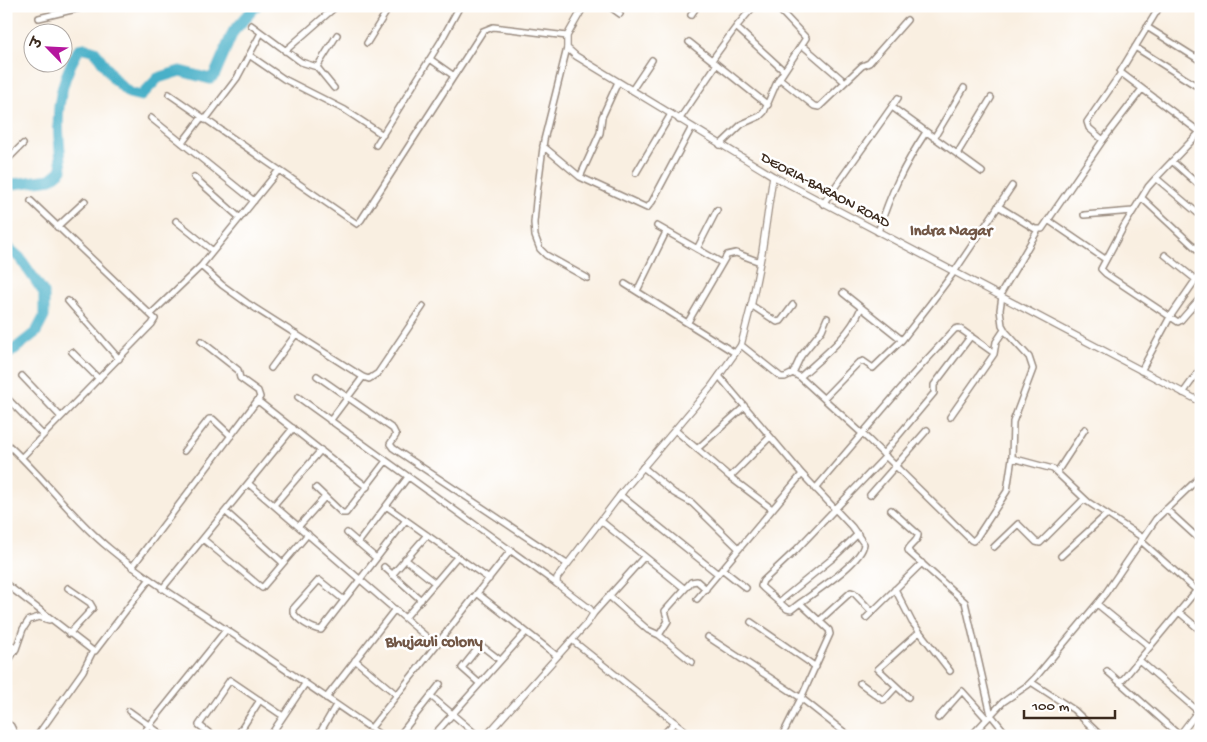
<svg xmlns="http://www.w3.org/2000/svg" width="1207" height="742" viewBox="0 0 1207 742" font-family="'Gochi Hand','Playpen Sans Deva',sans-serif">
  <rect width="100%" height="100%" fill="#fff"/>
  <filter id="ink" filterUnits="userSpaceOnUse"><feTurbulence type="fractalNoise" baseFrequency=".02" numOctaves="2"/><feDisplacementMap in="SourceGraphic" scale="10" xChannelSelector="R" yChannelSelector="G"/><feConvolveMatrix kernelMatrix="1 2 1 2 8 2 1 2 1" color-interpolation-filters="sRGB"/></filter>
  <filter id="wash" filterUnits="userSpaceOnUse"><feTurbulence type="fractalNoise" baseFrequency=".0096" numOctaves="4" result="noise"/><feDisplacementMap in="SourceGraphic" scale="20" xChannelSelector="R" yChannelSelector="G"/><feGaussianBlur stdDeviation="1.12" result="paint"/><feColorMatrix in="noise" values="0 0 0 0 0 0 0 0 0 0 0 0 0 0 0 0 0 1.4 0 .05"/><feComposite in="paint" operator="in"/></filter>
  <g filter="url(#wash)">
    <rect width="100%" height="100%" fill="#f9efe1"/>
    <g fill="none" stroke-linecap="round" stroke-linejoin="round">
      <path stroke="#49b0c8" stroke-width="11" d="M6,185L51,179L62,170C57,122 53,93 79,49L85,48L95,51L114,79L129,93L141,96L158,78L180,71L210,79L215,74L233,32L256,6
        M6,246L20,258L44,293V317L36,332L6,356"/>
    </g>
  </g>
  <g filter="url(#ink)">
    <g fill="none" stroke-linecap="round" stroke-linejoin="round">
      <g stroke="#9a8c80" stroke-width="8">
        <path id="minor" d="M609,6L620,14
          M1160,6L1120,72L1201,133
          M691,15L697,6
          M39,18L88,6
          M251,25L301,62L317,67L334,88
          M736,27L784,71
          M1147,27L1201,61
          M689,42L768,105
          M367,43L390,6
          M802,45L845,82
          M1135,47L1195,85
          M567,48L544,140L536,201L534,223L535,236L540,249L546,255L587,278
          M285,51L333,9
          M249,55L284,79L345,110L383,135
          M1196,58L1201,52
          M430,59L454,76
          M712,60L736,27L754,6
          M317,67L337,35
          M779,78L814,106L819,107L862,66L869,63L907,20
          M632,90L652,60
          M169,94L357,224L361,220L483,31L493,27L567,36
          M892,107L982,172
          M151,118L254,201
          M205,120L237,78L261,33
          M679,120L717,64
          M1200,132L1156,178L1148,187L1124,226L1101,269L1106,274L1178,322L1181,320L1201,297
          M934,138L964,88
          M1103,140L1089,128L1087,122L1121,73
          M182,143L202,117
          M376,145L441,41L460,6
          M720,145L742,124L760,116L764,112L777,82L806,38L776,6
          M543,146L580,177L647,208L652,202L692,127
          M957,154L991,98
          M6,161L23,144
          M1172,161L1201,187
          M278,171L201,266L222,285L247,303L363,377L369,379L378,373L423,306
          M636,173L671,114
          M194,177L240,218
          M580,177L600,133L602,117L618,82
          M1156,178L1201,216
          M1142,198L1201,253
          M823,204L898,98
          M998,206L1035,229H1042L1103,140L1142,89
          M1084,215L1133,211
          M1048,220L1105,259
          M176,221L213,251
          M657,226L722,263
          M57,227L85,201
          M878,232C891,192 903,167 926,132
          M697,249L717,210
          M1165,255L1195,279
          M625,284L735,353
          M637,291L666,232
          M843,293L902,340
          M1000,295L1038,230
          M68,301L119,359
          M751,305L777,322L781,321L793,305
          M151,314L201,266
          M688,322L727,255L736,253L760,262
          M741,345L781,377H785L793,373L800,377L869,440L971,540L973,541L977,537L1007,491L1012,458L1013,422L1033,369L1029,357L1006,332L1002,325L1000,310L1002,296
          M72,352L99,379
          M271,368L296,334
          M1141,371L1170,317L1201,272
          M793,373L801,356L822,330L827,318
          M22,376L61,417
          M317,376L393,429L396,435L390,444L393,448L567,564
          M719,376L802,474L852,527L864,544C862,562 815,592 800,603L829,630L830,634L801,698L782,736
          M800,377C823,356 849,337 861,308
          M1183,393L1201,368
          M6,397L43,435
          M298,397L557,584
          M824,398L858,363L863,361L873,368L902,340L930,304L954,272L1012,186
          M258,401L367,487
          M950,417L994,354L996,342L1004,330
          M330,421L363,377
          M675,430L730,477L772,509
          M6,443C43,476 71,517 110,549C146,579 186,603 225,629C278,664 330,700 382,736
          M697,449L744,407
          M184,451L209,419H213L231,436
          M883,454L934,393V385L971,336
          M22,457L152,324L155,319L31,201
          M1012,458L1053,469L1088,502L1143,538
          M643,467L674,493L692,503L739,549
          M1057,472L1085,429
          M730,477L770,437
          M249,484L436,645
          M316,488L342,513H346L386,461
          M815,489L907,381L955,329L959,328L994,353
          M620,495L718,574
          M870,495L927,430
          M274,505L321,450
          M386,506L489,579
          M1166,509L1201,541
          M891,510L918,534C919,541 910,544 908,550L910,553L965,602L991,715L1008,736
          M226,512L283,563
          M601,521L685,589
          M299,526L325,497
          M347,533L376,558
          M203,539L262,588L308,534
          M1141,541L1196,590
          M358,543L408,477
          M994,547L1018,524L1036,542L1040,543L1084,499
          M1061,556L1106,515
          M405,559L435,583
          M132,567L260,397L258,391L240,378L238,370L201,341
          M384,567L421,600
          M722,569L746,588
          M392,575L427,535
          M6,584L93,651H95L149,580
          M68,588L90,603L93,608L69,634
          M162,589L293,428
          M895,589L912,622L950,671
          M477,593L557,656
          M609,596L648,630L659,635L692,662
          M697,599L802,474
          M344,600L319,580L293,609V612C297,620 312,629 321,630L406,520
          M779,602L833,558L858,534
          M800,603L791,610L787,609L763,588L761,586L763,581L796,550L886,456
          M1097,604L1150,647
          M1179,612L1201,631
          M593,614L644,557
          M405,618L457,557
          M866,618L922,563
          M819,621L851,592L854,593L872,612
          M751,622L816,667
          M659,635L668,621L665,611L691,582L697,581L706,589
          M708,637L801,698L849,736
          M572,640L692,736
          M6,641L16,649
          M355,660L397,695
          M1139,660L1198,711
          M6,665L16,649L23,629L29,620L39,617L49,620
          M1107,671L1179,735
          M1031,682L1074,710L1101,736
          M479,683L462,668L478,648L483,647L500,660
          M860,683L883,700L885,699L896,687
          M1120,683L1201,585
          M431,696L478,736
          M908,697L878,669L919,632
          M326,698L395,609
          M129,711L164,736
          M938,718L962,691L987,719
          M6,723L11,726L16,736
          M371,728L511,550
          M37,736L83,671L93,651
          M141,736L226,630
          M213,736L199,725L230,680L283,716
          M237,736L260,700
          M270,736L305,684
          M318,736L336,705
          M399,736L440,684
          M433,736L526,632
          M662,736L675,722
          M971,736L1003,702L1028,685L1036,677L1105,594L1156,519L1201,476"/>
      </g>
      <g stroke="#9a8c80" stroke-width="8">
        <path id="tertiary" d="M584,6L567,36V48L576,56L773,176L1201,402
          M486,736L588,622L593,614L590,609L560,586L557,584V578L624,490L711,387L741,345L752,302L762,252L773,176
          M1179,736L1201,707"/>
      </g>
      <use href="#minor" stroke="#fff" stroke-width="5"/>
      <use href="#tertiary" stroke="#fff" stroke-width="5.5"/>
    </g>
  </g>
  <g text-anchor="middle" stroke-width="5" stroke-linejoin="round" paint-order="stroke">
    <g font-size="15" fill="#3b2a1e" stroke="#fff">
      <text transform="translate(826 189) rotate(28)" y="5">DEORIA-BARAON ROAD</text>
    </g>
    <g font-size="16" font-weight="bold" fill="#715645" stroke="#fff">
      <text x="951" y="235">Indra Nagar</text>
      <text x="434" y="646">Bhujauli colony</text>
    </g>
  </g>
  <rect width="1207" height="742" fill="none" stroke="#fff" stroke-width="25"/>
  <g transform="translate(48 48) rotate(294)"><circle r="24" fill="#ffffff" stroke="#b1aaa5"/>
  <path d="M0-4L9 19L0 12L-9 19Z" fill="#b5179e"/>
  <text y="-8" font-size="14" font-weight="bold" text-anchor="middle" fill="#3b2a1e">उ</text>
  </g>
  <path d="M1024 710v8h91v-8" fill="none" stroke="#3b2a1e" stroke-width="2.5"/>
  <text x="1032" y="710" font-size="15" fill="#3b2a1e" stroke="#ffffff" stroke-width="4" paint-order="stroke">100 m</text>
</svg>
